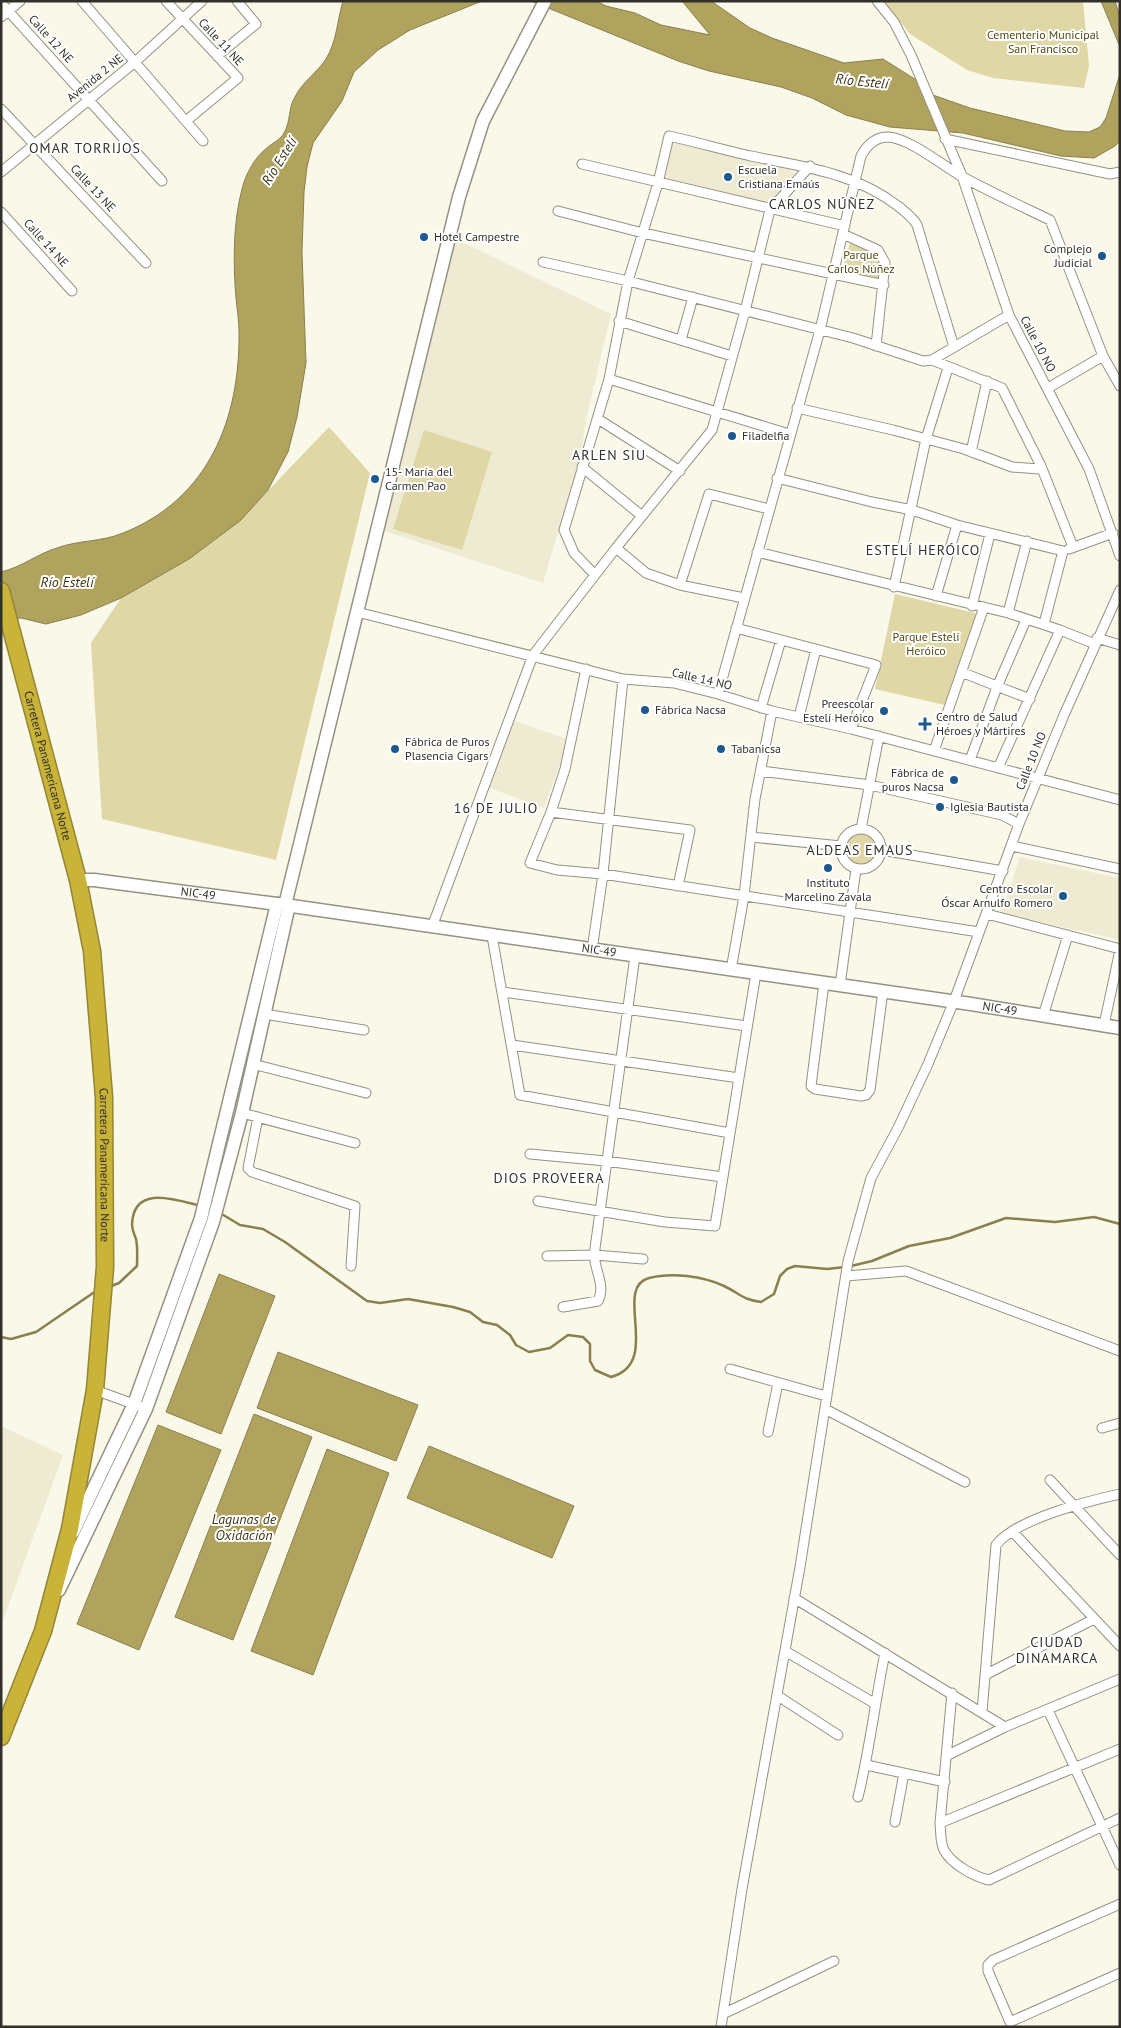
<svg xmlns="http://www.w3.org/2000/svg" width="1121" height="2028" viewBox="0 0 1121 2028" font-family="'PT Sans',sans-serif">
  <rect width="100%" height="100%" fill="#faf8e8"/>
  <path fill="#efebd3" d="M671,142L788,168L794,174L767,205L663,180Z
    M456,239L611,314L586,420L581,454L543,583L384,531Z
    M513,720L569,740L544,808L487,787Z
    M1020,857L1120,878V940L1001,913Z
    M1,1426L63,1455L1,1626Z"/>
  <path fill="#dfd7a6" d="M883,1H1083L1089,66L1084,88L993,78L967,70L910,34Z
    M851,239C872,251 885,254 880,282L841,274Z
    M329,427L370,473L276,860L102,819L91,643L121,598L189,559L240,520Z
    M424,430L492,452L462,550L393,529Z
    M895,594L979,614L949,706L875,689Z
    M845 849a16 16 0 1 1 32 0a16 16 0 1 1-32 0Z"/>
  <path fill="#b0a35e" stroke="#8a804e" d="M343,1H482L410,30L378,50L354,72L342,101L313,143L307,167L304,192L302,252L306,363L297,417L288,452L268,490L241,520L189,559L121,598L81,615L46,624L21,618L1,619V572C22,567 37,554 57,548C78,540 102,542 123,533C209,499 240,419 239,332C239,320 237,309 236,298C233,263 233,223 242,189C246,173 255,157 268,147C274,142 280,140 284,133C291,121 288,108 295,97C302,82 317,73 326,59C337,41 337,21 343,1Z
    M531,1H596L606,6L635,13L661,25L710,35L682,1H711L750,28L772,38L844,63L883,59L921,83L930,94L970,108L1065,131L1089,132L1100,127L1106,118L1120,74V141L1115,146L1094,158L1061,156L963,133L890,127L846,115L812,98L781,87L709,71L678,61Z
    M1101,1H1115L1120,17V47Z
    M219,1274L275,1296L221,1434L166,1412Z
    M278,1352L418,1405L396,1461L257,1408Z
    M254,1414L312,1437L233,1640L175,1617Z
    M158,1425L221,1450L139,1650L77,1624Z
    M429,1446L574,1506L552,1558L407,1498Z
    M327,1449L389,1473L313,1675L251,1651Z"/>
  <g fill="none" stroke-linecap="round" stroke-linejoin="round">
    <path stroke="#8a804e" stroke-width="2.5" d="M220,1213L240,1225L263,1229L285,1242L367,1301L380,1303L408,1299L453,1307L470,1312L483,1322L497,1325L510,1335L516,1345L529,1352L550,1348L568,1335L583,1337L590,1344V1361L595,1370L611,1377C663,1363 612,1288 649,1278C671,1272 703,1276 724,1286C739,1293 743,1300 761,1302L774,1294L780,1276L787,1269L795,1266L827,1269L845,1267
      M851,1266L872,1261L909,1246L950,1238L1006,1218L1055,1222L1094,1217L1120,1224
      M109,1287L119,1283L137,1266C137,1257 138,1248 136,1239C134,1234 132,1229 132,1224C134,1184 176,1200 201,1206
      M1,1337L11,1339L36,1332L96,1291"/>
    <g stroke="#959283" stroke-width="11">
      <path id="street" d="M82,1L203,141
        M166,1L238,78L186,121
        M877,1L894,22L911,55L962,176L1009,315L1089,469L1120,556
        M1,3L162,181
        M1,17L20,1
        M217,56L256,24L237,1
        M1,109L146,263
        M945,139L1110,174L1120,172
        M582,164L845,226
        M1,172L135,62L202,1
        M558,211L643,233L884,285
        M1,212L72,291
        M843,234L878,250L885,263L876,346
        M543,262L628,281L853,338L923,361L932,360L1009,315
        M619,321L732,356
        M681,340L693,297
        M932,360L1002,388L1041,466L1073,547
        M609,379L789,434
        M1048,388L1103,356
        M797,408L893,430L964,449L1012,467L1039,469L1041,466
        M598,419L680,471
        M971,452L987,381
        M582,467L642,516
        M777,478L872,502L912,510L957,525L1063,551L1044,624
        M616,548L646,573L680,585L744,598
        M1069,549L1113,533
        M757,552L1008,613L1060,630L1095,644
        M595,575L574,553L564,530L609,379L628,281L658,183L669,136C696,142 724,150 751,156C803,167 854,172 898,206C905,212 913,217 917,225L954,347
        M680,585L709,494L769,509
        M894,587L926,439L948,368
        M936,596L957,525
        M972,606L990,534
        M357,612L623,679L674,683L718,694L772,711L851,729L1120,800
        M1008,613L1027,541
        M736,628L876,665L851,729
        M1097,638L1120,645
        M586,669L565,769L551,812L530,863L557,870L603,874L979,932
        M961,672L1030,699
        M718,694L820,330L861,156C867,145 875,137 888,137C909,138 942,165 961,176C990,192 1021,206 1050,220L1103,356L1120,386
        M761,708L781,640
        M799,717L816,649
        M934,751L984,607
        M970,760L997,687L1026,620
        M998,768L1060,630
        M761,771L870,785L1002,815L1019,824
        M551,812L690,830L678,886
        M841 849a20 20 0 1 1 40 0a20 20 0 1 1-40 0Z
        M861,829L879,736
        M751,837L841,846
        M1012,846L1120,869
        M882,850L1003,871
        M987,914L1120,949
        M432,927L533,655L616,548L712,430L745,311L770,210L810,166
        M492,936L520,1095L730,1133
        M592,950L603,874L623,679
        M731,970L744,896L755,799L772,711
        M824,983L811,1086L815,1089L861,1096L866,1095L870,1090L883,991
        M840,985L856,869
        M503,992L747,1026
        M264,1014L364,1030
        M1043,1016L1068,935
        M1104,1025L1120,950
        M512,1045L739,1078
        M253,1064L366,1093
        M242,1113L355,1143
        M258,1117L248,1168L252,1172L355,1206L351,1266
        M530,1154L606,1161L723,1177
        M538,1201L665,1222L715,1226L756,973
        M547,1256L595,1255L643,1259
        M846,1276L906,1271L1120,1351
        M563,1307L598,1301C605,1288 597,1274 595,1261C594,1254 595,1247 596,1241L635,956
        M730,1369L826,1396
        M95,1390L139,1406
        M825,1409L965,1482
        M1102,1428L1120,1423
        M768,1432L778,1383
        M1050,1480L1120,1555
        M1012,1531L1120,1646
        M794,1598L1005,1727
        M785,1651L874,1703
        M985,1675L1094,1619
        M952,1693L940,1823C941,1832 940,1842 944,1850C951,1864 975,1877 989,1880L1120,1818
        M778,1696L838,1735
        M1048,1710L1120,1865
        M982,1712L996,1545C1016,1519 1088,1501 1120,1494
        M948,1755L1005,1727L1120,1679
        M866,1765L945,1782
        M858,1797C870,1749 875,1701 885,1653
        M895,1822L904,1773
        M940,1823L1120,1749
        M1120,1904L993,1960L988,1965V1971L1010,2022L1120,1973
        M723,2014L834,1961
        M721,2027L742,1889L800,1567L848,1261L871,1178L898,1128L928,1064L954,1001L1019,824L1064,715L1120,590"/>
    </g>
    <g stroke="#959283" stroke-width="15">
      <g id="secondary">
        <path id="s1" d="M78,880H94L285,905L971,1004L1120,1028"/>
        <path d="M285,905L459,197L483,121L545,1"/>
        <path d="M73,1532L134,1404L201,1218L277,904"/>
        <path d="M59,1590L146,1409L213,1222L242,1113L289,905"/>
      </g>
    </g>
    <g stroke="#948634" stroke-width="19">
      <g id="highway">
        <path id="s2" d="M1,591L78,880L92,951L104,1097L105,1267L95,1390L70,1529L43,1631L1,1737"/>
      </g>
    </g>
    <use href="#street" stroke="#fff" stroke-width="9"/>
    <use href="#secondary" stroke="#fff" stroke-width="12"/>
    <use href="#highway" stroke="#c9b439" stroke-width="16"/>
  </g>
  <g fill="#1c598f" stroke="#fff" stroke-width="2">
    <circle cx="728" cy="177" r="5"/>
    <circle cx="424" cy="237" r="5"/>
    <circle cx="1102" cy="256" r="5"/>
    <circle cx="732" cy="436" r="5"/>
    <circle cx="375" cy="479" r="5"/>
    <circle cx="645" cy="710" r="5"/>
    <circle cx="884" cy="711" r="5"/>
    <path d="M922.5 716.5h5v5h5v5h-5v5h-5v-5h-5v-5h5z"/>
    <circle cx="395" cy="749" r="5"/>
    <circle cx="721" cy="749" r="5"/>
    <circle cx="954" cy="780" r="5"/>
    <circle cx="940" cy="807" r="5"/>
    <circle cx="828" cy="868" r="5"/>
    <circle cx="1063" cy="896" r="5"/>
  </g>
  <g text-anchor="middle" stroke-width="4" stroke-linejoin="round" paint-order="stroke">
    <g font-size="12" fill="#544a14" stroke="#fff">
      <text x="1043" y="39">Cementerio Municipal<tspan x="1043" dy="14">San Francisco</tspan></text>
      <text x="861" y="259">Parque<tspan x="861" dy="14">Carlos Núñez</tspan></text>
      <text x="926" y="641">Parque Estelí<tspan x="926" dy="14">Heróico</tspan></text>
    </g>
    <g font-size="12" fill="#31302a" stroke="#fff">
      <text transform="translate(51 39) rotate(48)" y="4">Calle 12 NE</text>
      <text transform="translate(221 42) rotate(47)" y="4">Calle 11 NE</text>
      <text transform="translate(95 78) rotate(-39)" y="4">Avenida 2 NE</text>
      <text transform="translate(93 188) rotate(47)" y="4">Calle 13 NE</text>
      <text transform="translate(46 243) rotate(48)" y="4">Calle 14 NE</text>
      <text transform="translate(1038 344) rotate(62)" y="4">Calle 10 NO</text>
      <text transform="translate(702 679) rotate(13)" y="4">Calle 14 NO</text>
      <text transform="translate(1031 761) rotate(-68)" y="4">Calle 10 NO</text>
      <text dy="4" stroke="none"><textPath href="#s2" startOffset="181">Carretera Panamericana Norte</textPath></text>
      <text dy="4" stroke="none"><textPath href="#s1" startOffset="121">NIC-49</textPath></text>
      <text dy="4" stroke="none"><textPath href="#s1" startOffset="526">NIC-49</textPath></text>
      <text dy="4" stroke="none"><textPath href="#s1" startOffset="931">NIC-49</textPath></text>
      <text dy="4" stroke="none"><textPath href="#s2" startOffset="586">Carretera Panamericana Norte</textPath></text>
    </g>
    <g font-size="12" fill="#31302a" stroke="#fff" text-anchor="start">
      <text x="738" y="174">Escuela<tspan x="738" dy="14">Cristiana Emaús</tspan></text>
      <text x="434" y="241">Hotel Campestre</text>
      <text x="1092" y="253" text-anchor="end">Complejo<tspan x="1092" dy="14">Judicial</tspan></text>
      <text x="742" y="440">Filadelfia</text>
      <text x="385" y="476">15- María del<tspan x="385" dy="14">Carmen Pao</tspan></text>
      <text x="874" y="708" text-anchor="end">Preescolar<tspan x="874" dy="14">Estelí Heróico</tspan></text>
      <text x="655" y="714">Fábrica Nacsa</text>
      <text x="936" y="721">Centro de Salud<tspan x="936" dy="14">Héroes y Mártires</tspan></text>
      <text x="405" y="746">Fábrica de Puros<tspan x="405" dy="14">Plasencia Cigars</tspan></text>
      <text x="731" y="753">Tabanicsa</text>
      <text x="944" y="777" text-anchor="end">Fábrica de<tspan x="944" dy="14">puros Nacsa</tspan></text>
      <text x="950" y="811">Iglesia Bautista</text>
      <text x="828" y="887" text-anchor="middle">Instituto<tspan x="828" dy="14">Marcelino Zavala</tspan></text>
      <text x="1053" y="893" text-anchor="end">Centro Escolar<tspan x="1053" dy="14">Óscar Arnulfo Romero</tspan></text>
    </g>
    <g font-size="14" font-style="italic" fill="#3d3818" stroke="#fff">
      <text transform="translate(862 81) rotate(6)" y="5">Río Estelí</text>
      <text transform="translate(279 161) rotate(-58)" y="5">Río Estelí</text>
      <text x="67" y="587">Río Estelí</text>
      <text x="244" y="1524">Lagunas de<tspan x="244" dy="16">Oxidación</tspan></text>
    </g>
    <g font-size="14" letter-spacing="1" fill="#31302a" stroke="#fff">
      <text x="85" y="153">OMAR TORRIJOS</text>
      <text x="822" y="209">CARLOS NÚÑEZ</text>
      <text x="609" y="460">ARLEN SIU</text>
      <text x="923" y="555">ESTELÍ HERÓICO</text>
      <text x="496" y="813">16 DE JULIO</text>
      <text x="860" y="855">ALDEAS EMAUS</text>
      <text x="549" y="1183">DIOS PROVEERA</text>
      <text x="1057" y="1647">CIUDAD<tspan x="1057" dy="16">DINAMARCA</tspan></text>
    </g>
  </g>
  <rect width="1121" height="2028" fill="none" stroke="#31302a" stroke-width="5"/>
</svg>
